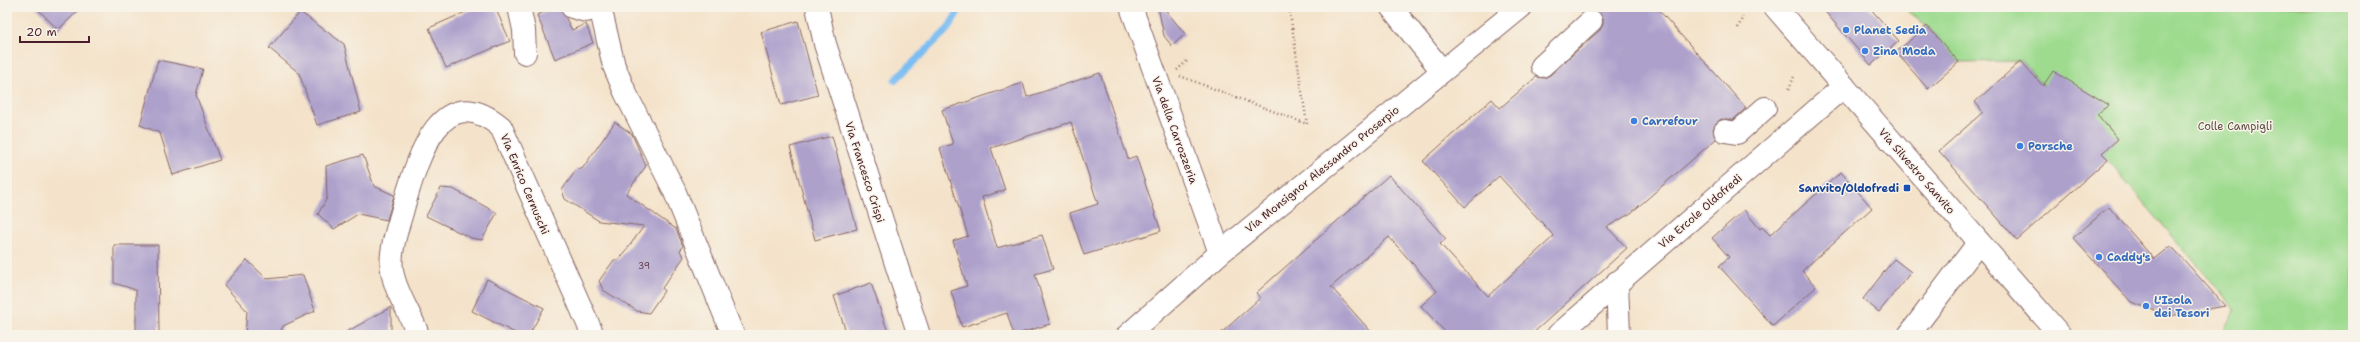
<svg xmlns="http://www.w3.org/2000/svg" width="2360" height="342" viewBox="0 0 2360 342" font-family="'Shantell Sans',sans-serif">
  <rect width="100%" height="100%" fill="#f7f3e8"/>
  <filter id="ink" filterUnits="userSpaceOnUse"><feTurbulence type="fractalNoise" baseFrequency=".025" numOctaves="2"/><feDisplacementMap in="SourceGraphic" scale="8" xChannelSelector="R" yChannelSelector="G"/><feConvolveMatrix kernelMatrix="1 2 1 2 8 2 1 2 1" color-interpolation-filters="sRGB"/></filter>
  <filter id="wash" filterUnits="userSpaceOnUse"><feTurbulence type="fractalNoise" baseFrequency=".012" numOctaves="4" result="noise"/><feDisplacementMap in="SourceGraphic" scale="16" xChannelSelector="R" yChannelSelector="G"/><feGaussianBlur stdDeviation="0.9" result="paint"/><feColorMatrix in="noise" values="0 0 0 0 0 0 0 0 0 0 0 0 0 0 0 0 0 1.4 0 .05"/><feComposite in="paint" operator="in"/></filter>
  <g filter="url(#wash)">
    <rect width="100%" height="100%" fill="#f4e3ca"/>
    <path fill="#9edb8f" stroke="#747d5d" d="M1903,7H2353V335H2222L2235,309L2022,61L1959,62L1927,26Z"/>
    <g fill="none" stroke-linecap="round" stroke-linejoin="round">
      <path stroke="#7cbef2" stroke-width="7" d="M895,80L947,30L958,12V7"/>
    </g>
    <g id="blocks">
      <path fill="#ada1cc" d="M36,7H82L58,30Z
        M477,7H495L510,41L446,68L429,28Z
        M556,7H560L572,30L586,24L593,43L555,59L537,15Z
        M1158,7H1163L1185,34L1172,46L1164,36Z
        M1594,7H1656L1746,108L1733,120L1721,119L1716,123L1713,129L1716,139L1631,213L1607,227L1627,248L1531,335H1448L1421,306L1437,291L1389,237L1331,287L1374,335H1219L1260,298L1256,293L1389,175L1446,239L1440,244L1488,296L1554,236L1499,176L1465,207L1423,161L1492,99L1500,108L1536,77L1544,78L1550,75L1600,30L1603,24V18Z
        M1821,7H1869L1899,41L1871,65Z
        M300,12L344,44L361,112L317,125L299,73L269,48Z
        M798,21L818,95L781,105L761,32Z
        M1927,26L1959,62L1928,89L1896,52Z
        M158,60L203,69L196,95L220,160L173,175L160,133L140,125Z
        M2021,61L2043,86L2053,71L2109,105L2097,114L2118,139L2102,153L2108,159L2017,240L1939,151L1983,112L1975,102Z
        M1100,73L1128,159L1136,156L1161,231L1084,255L1070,213L1098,204L1071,122L991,148L1005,190L982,197L997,248L1042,235L1053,269L1035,274L1050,324L1014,335L1007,313L962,327L951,291L967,286L953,241L968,236L940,148L953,144L942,110L1023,83L1027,97Z
        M615,122L632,134L646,166L626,194L676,229L683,246L680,251L684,257L662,288L664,291L649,313L637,311L603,290L599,281L614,260H619L644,226L599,221L565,199L562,190L577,169H582Z
        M832,136L857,229L815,240L790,147Z
        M363,155L374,186L394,195L387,220L358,214L334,229L318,214L327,198L326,166Z
        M1841,172L1872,208L1802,271L1816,287L1773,326L1719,266L1729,257L1712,238L1744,210L1760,229L1762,227L1770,235Z
        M441,188L453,189L497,213L482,240L471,238L426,216Z
        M2109,207L2154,259L2170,246L2175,250L2225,306L2170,316L2131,302L2073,238Z
        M114,245H158L159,333H136V290L114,283Z
        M1894,259L1911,272L1879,312L1863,299Z
        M247,260L267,279L303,275L315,311L283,326L279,335H245L247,311L224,285Z
        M487,279L544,308L529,335L517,334L472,311Z
        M871,283L889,335H847L834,296Z
        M391,307V335H341Z"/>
    </g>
  </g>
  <g filter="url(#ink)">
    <use href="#blocks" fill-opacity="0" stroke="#866463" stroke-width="1"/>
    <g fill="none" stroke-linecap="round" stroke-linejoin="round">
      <g stroke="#866463" stroke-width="24">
        <path id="minor" d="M519,7L524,30L525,53
          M572,7L586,11L600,7
          M600,7L614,66L625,92L674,190L733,335
          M817,7L825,44L919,335
          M1131,7L1220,253
          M1391,7L1442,71
          M1542,66L1591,21
          M1725,131L1737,133L1765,108
          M1617,282L1619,335
          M418,335C411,313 395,293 392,270C389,249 399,225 404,205C417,161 440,76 501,127L593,335
          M1128,335L1220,253L1521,7
          M1558,335L1844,86
          M1909,335L1979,242"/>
      </g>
      <g stroke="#866463" stroke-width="24">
        <path id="major" d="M1775,7L2060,335"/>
      </g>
      <path stroke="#866463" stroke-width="2.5" stroke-dasharray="1 3" stroke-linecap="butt" d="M1738,28L1743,16
        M1177,70L1187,61
        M1180,76L1307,124L1289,7
        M1789,89L1794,76"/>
      <use href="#minor" stroke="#fff" stroke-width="22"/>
      <use href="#major" stroke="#fff" stroke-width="22"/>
    </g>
  </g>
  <g fill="#3f7fe0" stroke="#f7f3e8" stroke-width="1.5">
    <circle cx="1846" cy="30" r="4"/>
    <circle cx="1865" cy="51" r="4"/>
    <circle cx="1634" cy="121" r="4"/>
    <circle cx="2020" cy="146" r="4"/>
    <circle cx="2099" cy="257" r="4"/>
    <circle cx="2146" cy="306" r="4"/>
  </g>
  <rect fill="#1a4fb4" stroke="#f7f3e8" stroke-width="1.5" x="1903" y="184" width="8" height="8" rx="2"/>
  <g text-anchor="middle" stroke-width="3" stroke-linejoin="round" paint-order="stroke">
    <g font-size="9" fill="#634053">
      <text x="644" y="269">39</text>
    </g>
    <g font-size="11" font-weight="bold" fill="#366cbe" stroke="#f7f3e8" text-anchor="start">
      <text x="1854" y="34">Planet Sedia</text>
      <text x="1873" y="55">Zina Moda</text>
      <text x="1642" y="125">Carrefour</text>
      <text x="2028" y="150">Porsche</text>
      <text x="2107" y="261">Caddy's</text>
      <text x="2154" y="304">L'Isola<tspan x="2154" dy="13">dei Tesori</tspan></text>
    </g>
    <g font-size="11" fill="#5f4e44" stroke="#f7f3e8">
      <text x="2235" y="130">Colle Campigli</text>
    </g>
    <g font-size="11" fill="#4a1f2b" stroke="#f7f3e8">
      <text transform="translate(1175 130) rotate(70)" y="4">Via della Carrozzeria</text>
      <text transform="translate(1322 169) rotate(-39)" y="4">Via Monsignor Alessandro Proserpio</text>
      <text transform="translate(1917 171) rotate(49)" y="4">Via Silvestro Sanvito</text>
      <text transform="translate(865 172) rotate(72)" y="4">Via Francesco Crispi</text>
      <text transform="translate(525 184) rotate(67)" y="4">Via Enrico Cernuschi</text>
      <text transform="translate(1700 211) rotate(-41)" y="4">Via Ercole Oldofredi</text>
    </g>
    <g font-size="11" font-weight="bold" fill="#164399" stroke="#f7f3e8" text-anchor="end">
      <text x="1899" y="192">Sanvito/Oldofredi</text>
    </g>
  </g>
  <rect width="2360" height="342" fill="none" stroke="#f7f3e8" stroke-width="24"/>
  <path d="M20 36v6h69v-6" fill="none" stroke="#4a1f2b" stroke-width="2"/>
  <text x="26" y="36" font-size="12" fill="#4a1f2b" stroke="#f7f3e8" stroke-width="3" paint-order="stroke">20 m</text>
</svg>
